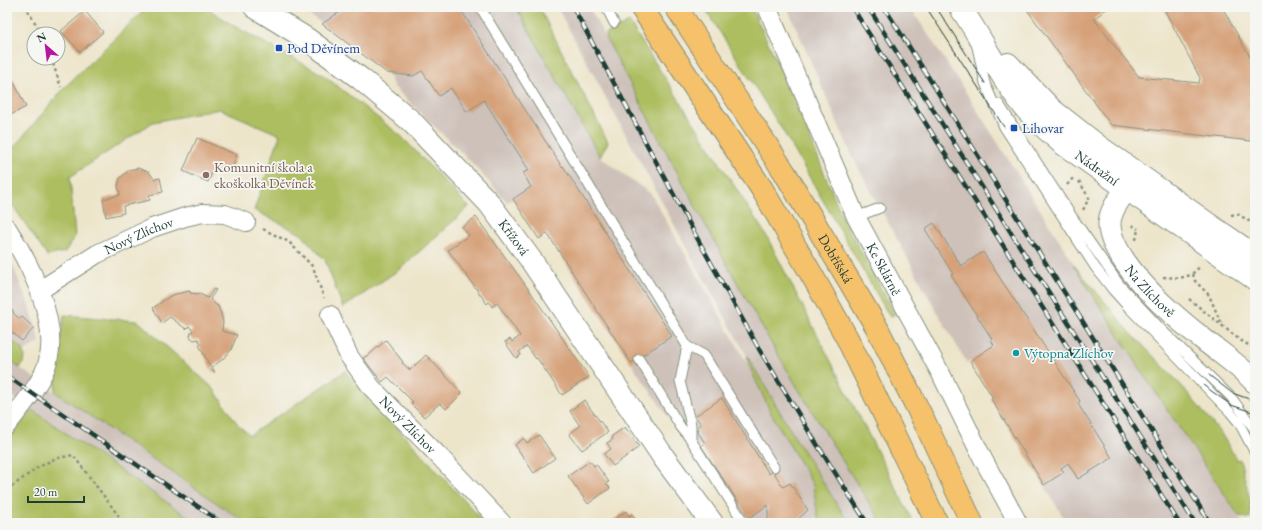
<svg xmlns="http://www.w3.org/2000/svg" width="1262" height="530" viewBox="0 0 1262 530" font-family="'EB Garamond',serif">
  <rect width="100%" height="100%" fill="#f6f6f2"/>
  <filter id="ink" filterUnits="userSpaceOnUse"><feTurbulence type="fractalNoise" baseFrequency=".025" numOctaves="2"/><feDisplacementMap in="SourceGraphic" scale="8" xChannelSelector="R" yChannelSelector="G"/><feConvolveMatrix kernelMatrix="1 2 1 2 8 2 1 2 1" color-interpolation-filters="sRGB"/></filter>
  <filter id="wash" filterUnits="userSpaceOnUse"><feTurbulence type="fractalNoise" baseFrequency=".012" numOctaves="4" result="noise"/><feDisplacementMap in="SourceGraphic" scale="16" xChannelSelector="R" yChannelSelector="G"/><feGaussianBlur stdDeviation="0.9" result="paint"/><feColorMatrix in="noise" values="0 0 0 0 0 0 0 0 0 0 0 0 0 0 0 0 0 1.4 0 .05"/><feComposite in="paint" operator="in"/></filter>
  <g filter="url(#wash)">
    <rect width="100%" height="100%" fill="#ede5ca"/>
    <path fill="#cec1ba" d="M297,7H516L600,157L651,194L751,370L771,413L813,485L818,517L805,523H752L701,446L690,449L631,363L547,234L539,239L513,199L507,202L472,163L394,87L388,75L366,56L317,20Z
      M557,7H589L708,229L771,342L824,431L882,523H849L800,446L747,356L684,243Z
      M787,7H910L960,83L1150,384L1243,523H1067L1044,485L1064,472L1061,468L1068,463L1112,457L1078,404L1080,401L983,252L961,266L934,223L925,229L953,274L951,275L992,339L991,340L994,345L967,363L937,312L854,160Z
      M7,252L31,310L40,342L24,351L7,336Z
      M7,359L140,451L246,523H197L124,474L7,393Z"/>
    <path fill="#adbe61" stroke="#667e4a" d="M147,7H206L234,26L322,74L401,136L469,207L400,269L343,308L325,260L301,234L254,210L280,135L220,109L153,122L70,177L75,236L65,252L47,256L7,197V155L66,86Z
      M516,7H539L608,142L600,157Z
      M704,7H751L789,87L843,219L895,314L890,317L783,131Z
      M629,22L766,235L914,523H882C844,464 807,404 771,343C714,243 660,140 606,38V34Z
      M1073,264L1129,331L1181,385L1222,435L1237,460L1240,459L1251,504L1250,519L1239,516L1150,384Z
      M64,315L138,321L213,388L239,426L250,435L345,371L485,523H246L55,392L58,356Z
      M7,336L24,351L25,359L20,368L7,359Z
      M747,356L800,446L849,523H822L818,517L813,485L771,413L751,370Z
      M32,410L197,523H7V441Z"/>
    <g id="blocks">
      <path fill="#d6a179" d="M347,7H459L562,167L563,166L672,336L631,363L547,233L539,239L513,199L531,187L523,173L529,170L484,100L467,112L451,88L439,96L422,71L413,76L387,73L322,24Z
        M1025,7H1109L1094,19L1139,77L1199,83L1200,78L1163,7H1222L1255,66V143L1251,141L1111,125Z
        M85,11L103,32L80,52L61,31Z
        M11,76L26,107L7,117V78Z
        M197,138L237,155L230,173L216,167L214,173L212,172L208,182L183,171Z
        M138,168L149,172L154,179L160,178L163,192L149,195L150,200L123,206L124,213L106,217L103,199L120,195L118,186L120,178L129,170Z
        M476,217L532,294L589,377L562,395L537,358L536,359L527,346L519,352L521,355L516,358L505,342L510,339L512,342L520,336L497,303L492,307L489,302L487,304L448,250L469,235L462,227Z
        M934,223L961,266L983,252L1080,401L1078,404L1112,458L1078,479L1068,463L1061,468L1064,472L1044,485L991,399L993,398L970,361L994,345L991,340L992,339L951,275L953,274L925,229Z
        M214,289L216,290L210,299L217,306H218L221,314L223,322L222,331L237,335L231,350L223,359L212,367L215,372H213L199,345L201,344L198,339L194,340L190,337L191,332L193,331L189,326L186,329L170,317L162,323L153,308L170,296L176,294L190,291V293L200,294L208,298Z
        M7,303L9,305L8,307L14,312L13,313L20,319L22,317L34,328L22,341L7,328Z
        M386,340L403,362L402,363L410,370L426,355L462,393L446,409L440,403L424,417L411,404L413,402L388,377L382,382L363,358L370,354Z
        M722,398L769,474L773,471L783,487L790,483L808,510L794,523H768V505L749,518L701,446L705,443L697,431L698,426L701,424L695,416Z
        M584,400L608,432L582,450L569,434L580,426L570,411Z
        M625,427L639,447L613,466L604,454L611,449L607,443L613,439L612,436Z
        M539,435L555,458L534,473L515,445L524,438L527,443Z
        M590,461L594,466L596,464L609,482L606,483L610,488L588,504L568,476Z
        M626,511L629,516L632,514L638,523H609Z"/>
    </g>
  </g>
  <g filter="url(#ink)">
    <use href="#blocks" fill-opacity="0" stroke="#86917f" stroke-width="1"/>
    <g fill="none" stroke-linecap="round" stroke-linejoin="round">
      <g stroke="#86917f" stroke-width="11">
        <path id="service" d="M480,7L687,346L680,381L691,425V440L744,523
          M606,7L614,23
          M977,47L985,83L1004,127L1095,267L1112,289L1129,308L1230,412L1239,423L1255,453
          M999,104L1073,218L1119,284L1163,331L1231,397L1255,430
          M856,217L880,208
          M687,346L704,355L774,467
          M639,359L680,426L691,440"/>
      </g>
      <g stroke="#86917f" stroke-width="20">
        <g id="minor">
          <path id="s1" d="M767,7L856,217L941,374L983,459L1018,523"/>
          <path d="M7,228C29,262 59,320 48,361C43,382 20,408 7,425"/>
          <path id="s2" d="M40,290L97,254L152,228L185,217L203,213L225,214L246,222"/>
          <path id="s3" d="M330,315L349,356L372,388L439,456L502,523"/>
        </g>
      </g>
      <g stroke="#86917f" stroke-width="24">
        <g id="tertiary">
          <path id="s4" d="M255,7L307,39L361,79L411,121L489,203L531,260L664,458L712,523"/>
          <path id="s5" d="M960,7C983,40 1000,78 1026,109C1037,121 1049,132 1062,143L1255,279"/>
          <path d="M1008,64L1052,110L1098,146L1211,226L1255,256"/>
          <path id="s6" d="M1136,178C1126,191 1113,204 1110,219C1107,234 1117,250 1125,262C1146,292 1174,316 1203,339C1220,353 1239,365 1255,382"/>
        </g>
      </g>
      <g stroke="#86917f" stroke-width="24">
        <g id="trunk">
          <path d="M641,7L762,189L817,284L847,338L937,523"/>
          <path id="s7" d="M676,7L785,173L876,326L926,425L972,523"/>
        </g>
      </g>
      <path stroke="#86917f" stroke-width="2.5" stroke-dasharray="3 3" stroke-linecap="butt" d="M23,7L28,11L42,34
        M51,58L61,87
        M1079,181L1089,198L1083,210
        M1067,185L1074,177
        M1231,215L1238,214L1255,225
        M1132,225L1138,229
        M263,229L289,242L313,267L324,298
        M1136,240L1138,229
        M1193,274L1195,281L1209,295L1221,323
        M1163,277C1180,278 1189,280 1201,265
        M1189,299L1240,340L1255,349
        M7,490L37,468L54,459L73,455L124,523"/>
      <use href="#service" stroke="#fff" stroke-width="9"/>
      <use href="#minor" stroke="#fff" stroke-width="18"/>
      <use href="#tertiary" stroke="#fff" stroke-width="22"/>
      <use href="#trunk" stroke="#f5c16b" stroke-width="22"/>
      <path stroke="#1f3d34" stroke-width="1" d="M926,7L1004,127
        M936,7L985,83
        M1209,375L1232,393L1255,401
        M1203,385L1231,405L1255,413"/>
      <g stroke="#1f3d34" stroke-width="4.5">
        <path id="rail" d="M573,7L696,236L759,349L813,438L867,523
          M852,7L1179,523
          M868,7L1195,523
          M884,7L1210,523
          M7,376L222,523"/>
      </g>
      <use href="#rail" stroke="#f6f6f2" stroke-width="3" stroke-dasharray="9" stroke-linecap="butt"/>
    </g>
  </g>
  <g fill="#1a4fb4" stroke="#f6f6f2" stroke-width="1.5">
    <rect x="275" y="44" width="8" height="8" rx="2"/>
    <rect x="1010" y="124" width="8" height="8" rx="2"/>
  </g>
  <circle fill="#8d6e63" stroke="#f6f6f2" stroke-width="1.5" cx="206" cy="175" r="4"/>
  <circle fill="#0f9aa8" stroke="#f6f6f2" stroke-width="1.5" cx="1016" cy="353" r="4"/>
  <g text-anchor="middle" stroke-width="3.5" stroke-linejoin="round" paint-order="stroke">
    <g font-size="14" fill="#164399" stroke="#f6f6f2" text-anchor="start">
      <text x="287" y="53">Pod Děvínem</text>
      <text x="1022" y="133">Lihovar</text>
    </g>
    <g font-size="14" fill="#785e54" stroke="#f6f6f2" text-anchor="start">
      <text x="214" y="172">Komunitní škola a<tspan x="214" dy="16">ekoškolka Děvínek</tspan></text>
    </g>
    <g font-size="14" fill="#1f3d34" stroke="#f6f6f2">
      <text dy="5" stroke="none"><textPath href="#s5" startOffset="214">Nádražní</textPath></text>
      <text dy="5" stroke="none"><textPath href="#s2" startOffset="113">Nový Zlíchov</textPath></text>
      <text dy="5" stroke="none"><textPath href="#s4" startOffset="349">Křížová</textPath></text>
      <text dy="5" stroke="none"><textPath href="#s7" startOffset="298">Dobříšská</textPath></text>
      <text dy="5" stroke="none"><textPath href="#s1" startOffset="287">Ke Sklárně</textPath></text>
      <text dy="5" stroke="none"><textPath href="#s6" startOffset="134">Na Zlíchově</textPath></text>
      <text dy="5" stroke="none"><textPath href="#s3" startOffset="136">Nový Zlíchov</textPath></text>
    </g>
    <g font-size="14" fill="#0d838f" stroke="#f6f6f2" text-anchor="start">
      <text x="1024" y="358">Výtopna Zlíchov</text>
    </g>
  </g>
  <rect width="1262" height="530" fill="none" stroke="#f6f6f2" stroke-width="24"/>
  <g transform="translate(46 46) rotate(332)"><circle r="19" fill="#f6f6f2" stroke="#a0aca6"/>
  <path d="M0-3L7 15L0 10L-7 15Z" fill="#b5179e"/>
  <text y="-6" font-size="11" font-weight="bold" text-anchor="middle" fill="#1f3d34">N</text>
  </g>
  <path d="M28 496v6h56v-6" fill="none" stroke="#1f3d34" stroke-width="2"/>
  <text x="34" y="496" font-size="12" fill="#1f3d34" stroke="#f6f6f2" stroke-width="3" paint-order="stroke">20 m</text>
</svg>
